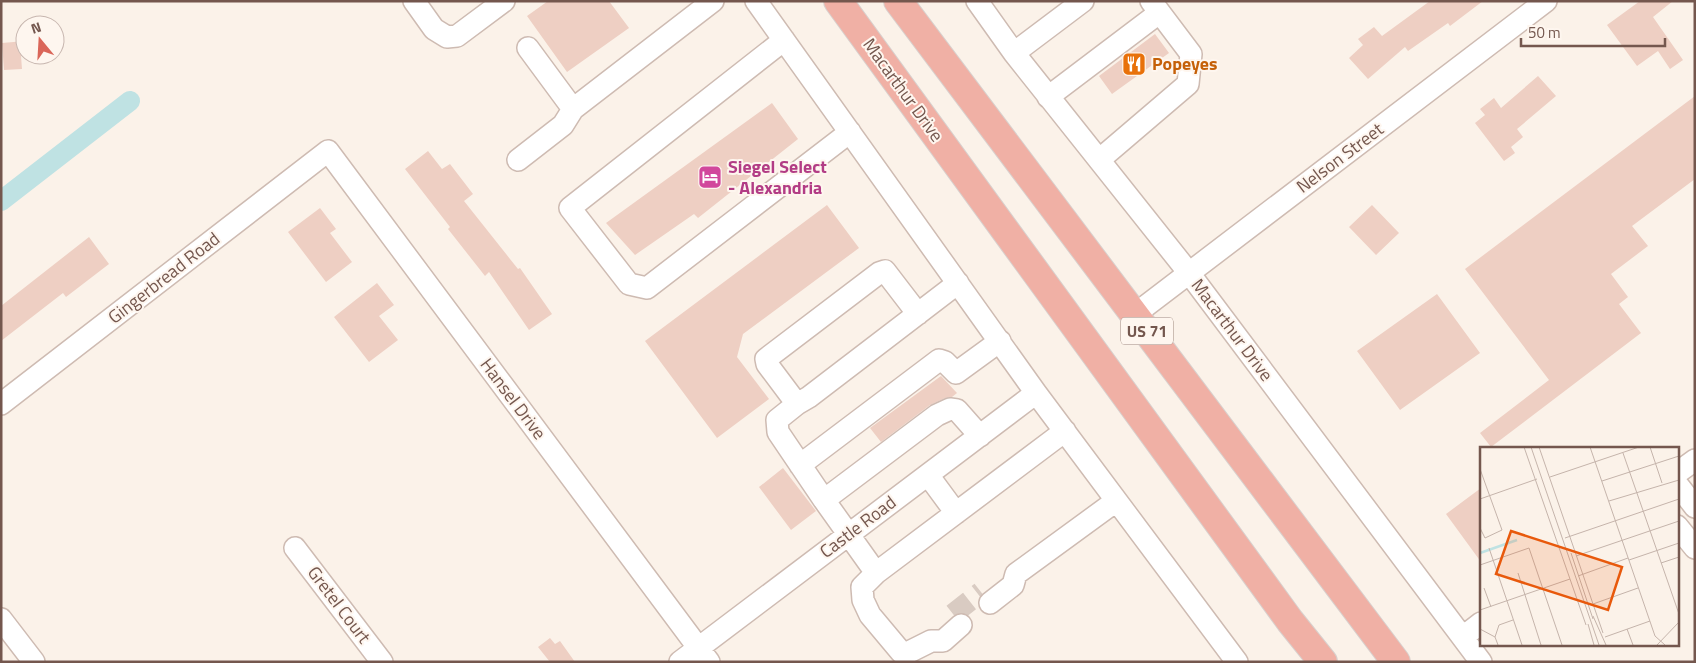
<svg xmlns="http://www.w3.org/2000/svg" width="1696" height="663" viewBox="0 0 1696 663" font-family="'Titillium Web',sans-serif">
  <rect width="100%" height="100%" fill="#fbf2e9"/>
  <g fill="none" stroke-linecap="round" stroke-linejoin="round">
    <path stroke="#bfe2e3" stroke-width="20" d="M1,201L130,101"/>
  </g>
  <path fill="#eecfc3" d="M548,1H609L629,28L567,72L527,16Z
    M1430,1H1483L1450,26L1448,23L1408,51L1405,47L1368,79L1349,58L1363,45L1358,39L1374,27L1382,36Z
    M1640,1H1673L1653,17L1683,60L1670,69L1658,51L1637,66L1607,25Z
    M1155,34L1169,53L1112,94L1099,76Z
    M25,41V52L21,56L22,69L4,70L2,43Z
    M1538,76L1556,96L1517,129L1523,137L1511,147L1515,153L1504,161L1475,123L1485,115L1480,109L1494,98L1501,108Z
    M1695,96V179L1632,226L1648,246L1611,274L1628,297L1619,304L1641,333L1491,447L1480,433L1549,380L1465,269Z
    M772,103L798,139L698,218L694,214L635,255L606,223Z
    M428,151L442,169L450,164L473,194L464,201L518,269L520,268L552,314L529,330L489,272L485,276L448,229L450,227L405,169Z
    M827,205L859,248L743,334L737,357L769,399L717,438L645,341Z
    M1372,205L1399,233L1376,255L1349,227Z
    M320,208L336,229L330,233L352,262L326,282L288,232Z
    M89,237L109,264L66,297L63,293L1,341V306Z
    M377,283L394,305L379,316L398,340L369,362L334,317Z
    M1437,294L1480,353L1400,410L1357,351Z
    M941,376L957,393L952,397L945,398L930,405L881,442L870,428Z
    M783,468L816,511L791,530L759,487Z
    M1481,488V562L1446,514Z
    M550,638L555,644L560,641L575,662H550L538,647Z"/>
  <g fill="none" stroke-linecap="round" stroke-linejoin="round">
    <path stroke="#d9cbc2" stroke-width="21" stroke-dasharray="21 11" stroke-linecap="butt" d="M953,614L981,592"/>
    <g stroke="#cebbb2" stroke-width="24">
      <path id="minor" d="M414,1L434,29L447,37L457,36L504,1
        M756,1L1036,393L1237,662
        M977,1L1014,53L1189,273L1481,662
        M784,40L570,208L629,284L647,288L850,132
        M528,48L573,109
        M1014,53L1083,1
        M1048,97L1159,13
        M518,160L563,125L573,109L713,1
        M1099,160L1188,84L1191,54L1151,1
        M918,314L885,271L879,273L766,359L767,364L797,404L809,397L958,283
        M1134,315L1546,1
        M1,404L328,151L709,662
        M797,404L777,420L778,432L824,500L876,573L1065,431
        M800,465L939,360L945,362L956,373L1000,341
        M1677,473L1695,460
        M928,475L956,513
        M1677,484L1695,507
        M824,500L937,415L950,409L957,410L980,436
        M1677,526L1695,548
        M295,548L382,662
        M876,573L862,587L863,600L870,615L901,652H909L931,641H943L961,625
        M990,603L1013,585L1016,574L1116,501
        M1,619L34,662
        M1463,637L1481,623
        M680,662L1036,393"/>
    </g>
    <g stroke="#d8d0cd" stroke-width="30">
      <path id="highway" d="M838,1L1290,621L1323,662
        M898,1L1396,662"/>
    </g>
    <use href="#minor" stroke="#fff" stroke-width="21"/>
    <use href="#highway" stroke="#f0b0a5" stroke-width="28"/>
  </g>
  <defs>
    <g id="restaurant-square" transform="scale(1.25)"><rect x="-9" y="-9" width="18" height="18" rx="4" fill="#e8710a" stroke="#fef6ef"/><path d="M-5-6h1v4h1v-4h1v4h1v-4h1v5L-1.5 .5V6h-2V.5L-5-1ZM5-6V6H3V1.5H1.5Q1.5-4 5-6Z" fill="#fff"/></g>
    <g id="hotel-square" transform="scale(1.25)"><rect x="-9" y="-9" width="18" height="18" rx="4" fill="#d1479c" stroke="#fef6ef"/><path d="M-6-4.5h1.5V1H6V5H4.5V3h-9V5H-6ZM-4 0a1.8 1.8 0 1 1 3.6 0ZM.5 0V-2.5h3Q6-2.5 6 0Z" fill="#fff"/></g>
  </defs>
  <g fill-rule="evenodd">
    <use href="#restaurant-square" x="1134" y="64"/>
    <use href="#hotel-square" x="710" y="177"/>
  </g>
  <g text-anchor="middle" stroke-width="4" stroke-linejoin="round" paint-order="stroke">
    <rect fill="#fef6ef" stroke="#9d877e" stroke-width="1" x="1121" y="317.5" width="52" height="27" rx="4"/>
    <g font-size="16" font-weight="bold" fill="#74574e">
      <text x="1147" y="337">US 71</text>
    </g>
    <g font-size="18" font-weight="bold" fill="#c56008" stroke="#fef6ef" text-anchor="start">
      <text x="1152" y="70">Popeyes</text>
    </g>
    <g font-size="18" fill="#74574e" stroke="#fef6ef">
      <text transform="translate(903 90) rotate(54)" y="6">Macarthur Drive</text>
      <text transform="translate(1340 158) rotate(-37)" y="6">Nelson Street</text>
      <text transform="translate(164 278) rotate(-38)" y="6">Gingerbread Road</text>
      <text transform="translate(1232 330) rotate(53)" y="6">Macarthur Drive</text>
      <text transform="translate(513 399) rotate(53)" y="6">Hansel Drive</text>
      <text transform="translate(858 527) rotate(-37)" y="6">Castle Road</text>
      <text transform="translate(339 605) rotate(53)" y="6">Gretel Court</text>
    </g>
    <g font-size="18" font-weight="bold" fill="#b23c85" stroke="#fef6ef" text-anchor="start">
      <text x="728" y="173">Siegel Select<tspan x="728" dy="21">- Alexandria</tspan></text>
    </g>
  </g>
  <g transform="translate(1480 447)">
    <rect width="199" height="199" fill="#fbf2e9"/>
    <path fill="none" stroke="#bfe2e3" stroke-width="2.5" d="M0,106L37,93"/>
    <path fill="none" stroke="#c5b4ab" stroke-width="1" d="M44,0L106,178M51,0L119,198M59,0L123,186M110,0L175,189L185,198M170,0L182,36M143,6L199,167M0,22L22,83L5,91L0,81M70,30L159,0M122,34L199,9M0,52L57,32M129,54L199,33M85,91L199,52M9,101L42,198M91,106L113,172M96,109L199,74M149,113L199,96M181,116L199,110M0,118L49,101L82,198M38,126L61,198M98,129L148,111M4,141L11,160M113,157L158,141M0,163L90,132M113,169L126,198M108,177L114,198M0,182L15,190L18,198M147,182L153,198M15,190L19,178L33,173M125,190L170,174M177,198L199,175"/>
    <path fill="#e8590c" fill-opacity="0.15" stroke="#e8590c" stroke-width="2.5" d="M31,84L142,120L128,163L16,127Z"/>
    <rect width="199" height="199" fill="none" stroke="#74574e" stroke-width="2.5"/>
  </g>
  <rect width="1696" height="663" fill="none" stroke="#74574e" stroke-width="5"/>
  <g transform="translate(40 40) rotate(342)"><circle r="24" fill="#fef6ef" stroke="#c7b6af"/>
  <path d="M0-4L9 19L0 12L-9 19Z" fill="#da6659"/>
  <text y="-8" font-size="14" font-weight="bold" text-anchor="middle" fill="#74574e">N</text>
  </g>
  <path d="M1521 38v8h144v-8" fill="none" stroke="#74574e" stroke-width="2.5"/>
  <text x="1528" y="38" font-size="15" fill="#74574e" stroke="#fef6ef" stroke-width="4" paint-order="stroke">50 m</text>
</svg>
